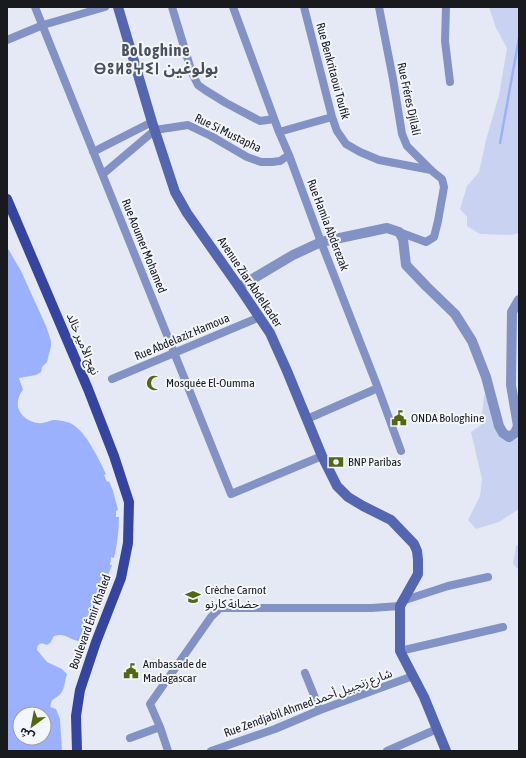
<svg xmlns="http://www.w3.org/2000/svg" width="526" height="758" viewBox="0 0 526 758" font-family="'Asap Condensed','Noto Sans Arabic','Noto Sans Tifinagh',sans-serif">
  <rect width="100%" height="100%" fill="#e5e9f6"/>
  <path fill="#c9d3f1" d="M489,7H519V233L511,235L480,234L467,226V217L460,209L467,186L479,172L486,140L499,95L507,48L496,28Z
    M487,389L492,420L496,428L511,441L519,438V509L499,522L476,529L468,520L480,496L482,479L471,432L481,425L484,396Z
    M519,544V570L513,564L516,546Z"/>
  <path fill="#9bb1fd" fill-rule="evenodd" d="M7,247L21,271L46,326L51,341V346L47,362L42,367L41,372L36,375L19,378L23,390C19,395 17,400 18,407C20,416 29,422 38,423C43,424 49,421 53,420C61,420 71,422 76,427C87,435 100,461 106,474L104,475L107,482L109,481L113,491L118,510L116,511V517H119C119,531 117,544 114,558L111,557L110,565H112L97,604H94L91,611L93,612L79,641C69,640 66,632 54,636L50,643L47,645C41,642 37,643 37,650L47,662L62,669L67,674C63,688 65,693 52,700L50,707L56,709L60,719L62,751H7ZM20,714H44V738H20Z"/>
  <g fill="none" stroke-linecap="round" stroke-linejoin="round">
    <path stroke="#9bb1fd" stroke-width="2.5" d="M500,143L519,38"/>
    <path stroke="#8392c5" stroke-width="8" d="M35,7L231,494L322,456
      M172,7L192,73L198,85L205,90L226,103L260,121L274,119
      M233,7L279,132L289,155L321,242L378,388L401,451
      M304,7L332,117L337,131L346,144L360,152L379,160L431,170
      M379,7L393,79L402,134L407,146L432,171L442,179L444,187L438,221L434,237L426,242L399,232
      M446,7L445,41L450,82
      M7,40L43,25L105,7
      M279,132L332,117
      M93,152L152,122
      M103,174L155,130L188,125L211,136L247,157L261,162H272L280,161L289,155
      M112,379L260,317
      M307,419L378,388
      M402,601L448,586L488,577
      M400,651L503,627
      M305,673L320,710
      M130,738L160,727
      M168,751L160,727L150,704L211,617L220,608H371L400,606
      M211,751L275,729L320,710L413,676
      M387,751L437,729"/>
    <path stroke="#8392c5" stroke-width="10" d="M239,287L293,255L321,242L387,228L399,232L403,239L406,265L427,287L455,314L472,341L486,377L499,426L503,433L509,437L515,433L518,426L511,385L512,312L519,300"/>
    <path stroke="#5466b0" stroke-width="10" d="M118,7L152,122L175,192L187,213L239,287L270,333L287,371L322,456L337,486L348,497L363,506L391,520L414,544L417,551L418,560V574L400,606V651L424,697L446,751"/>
    <path stroke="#35459f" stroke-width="10" d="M7,199L88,389L114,456L129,502L128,543L121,578L96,642L80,690L76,716L77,751"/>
  </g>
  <defs>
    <g id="mosque-bare" transform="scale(1.2)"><path d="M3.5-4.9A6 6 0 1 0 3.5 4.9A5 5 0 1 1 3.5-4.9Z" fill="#54660f" stroke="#f4f6fe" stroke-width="2.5" paint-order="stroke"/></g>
    <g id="civic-bare" transform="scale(1.2)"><path d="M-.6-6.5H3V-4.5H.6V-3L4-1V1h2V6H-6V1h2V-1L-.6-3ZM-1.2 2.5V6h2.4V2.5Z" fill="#54660f" stroke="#f4f6fe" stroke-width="2.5" paint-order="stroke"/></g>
    <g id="bank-bare" transform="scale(1.2)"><path d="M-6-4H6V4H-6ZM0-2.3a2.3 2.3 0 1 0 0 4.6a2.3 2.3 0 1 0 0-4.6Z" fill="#54660f" stroke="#f4f6fe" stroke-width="2.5" paint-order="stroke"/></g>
    <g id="school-bare" transform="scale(1.2)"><path d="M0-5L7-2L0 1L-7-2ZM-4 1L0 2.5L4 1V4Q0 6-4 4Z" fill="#54660f" stroke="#f4f6fe" stroke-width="2.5" paint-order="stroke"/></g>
  </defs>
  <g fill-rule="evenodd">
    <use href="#mosque-bare" x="154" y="383"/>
    <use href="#civic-bare" x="399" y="418"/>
    <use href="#bank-bare" x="336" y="462"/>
    <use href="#school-bare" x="193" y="597"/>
    <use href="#civic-bare" x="131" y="671"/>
  </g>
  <g text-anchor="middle" stroke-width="4" stroke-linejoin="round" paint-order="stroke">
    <g font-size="12" fill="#181a1e" stroke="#f4f6fe">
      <text transform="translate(333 71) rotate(75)" y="4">Rue Benkritaoui Toufik</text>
      <text transform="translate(409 99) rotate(78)" y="4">Rue Fréres Djilali</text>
      <text transform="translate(228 133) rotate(26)" y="4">Rue Si Mustapha</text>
      <text transform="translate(328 225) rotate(69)" y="4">Rue Hamia Abderezak</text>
      <text transform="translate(144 246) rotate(68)" y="4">Rue Aoumer Mohamed</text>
      <text transform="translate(250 282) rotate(56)" y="4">Avenue Ziar Abdelkader</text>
      <text transform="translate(182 337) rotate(-23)" y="4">Rue Abdelaziz Hamoua</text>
      <text transform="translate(83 344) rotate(67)" y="4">نهج الأمير خالد</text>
      <text transform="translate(90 622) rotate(-70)" y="4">Boulevard Émir Khaled</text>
      <text transform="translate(308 703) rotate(-20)" y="4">Rue Zendjabil Ahmed شارع زنجبيل أحمد</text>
    </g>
    <g font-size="12" fill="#181a1e" stroke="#f4f6fe" text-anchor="start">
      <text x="166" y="387">Mosquée El-Oumma</text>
      <text x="411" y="422">ONDA Bologhine</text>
      <text x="348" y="466">BNP Paribas</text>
      <text x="205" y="594">Crèche Carnot<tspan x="205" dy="14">حضانة كارنو</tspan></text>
      <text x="143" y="668">Ambassade de<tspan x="143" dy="14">Madagascar</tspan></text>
    </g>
    <g font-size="16" font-weight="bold" letter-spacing="1" fill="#4c505a" stroke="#f4f6fe">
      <text x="156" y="56">Bologhine<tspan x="156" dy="18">ⴱⵓⵍⵓⵖⵉⵏ بولوغين</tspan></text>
    </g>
  </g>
  <rect width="526" height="758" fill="none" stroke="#181a1e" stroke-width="16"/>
  <g transform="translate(32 726) rotate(212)"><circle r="19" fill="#f4f6fe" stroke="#9c9ea4"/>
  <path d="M0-3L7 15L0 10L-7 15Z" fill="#54660f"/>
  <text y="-6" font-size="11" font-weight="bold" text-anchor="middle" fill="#181a1e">ش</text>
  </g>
</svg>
